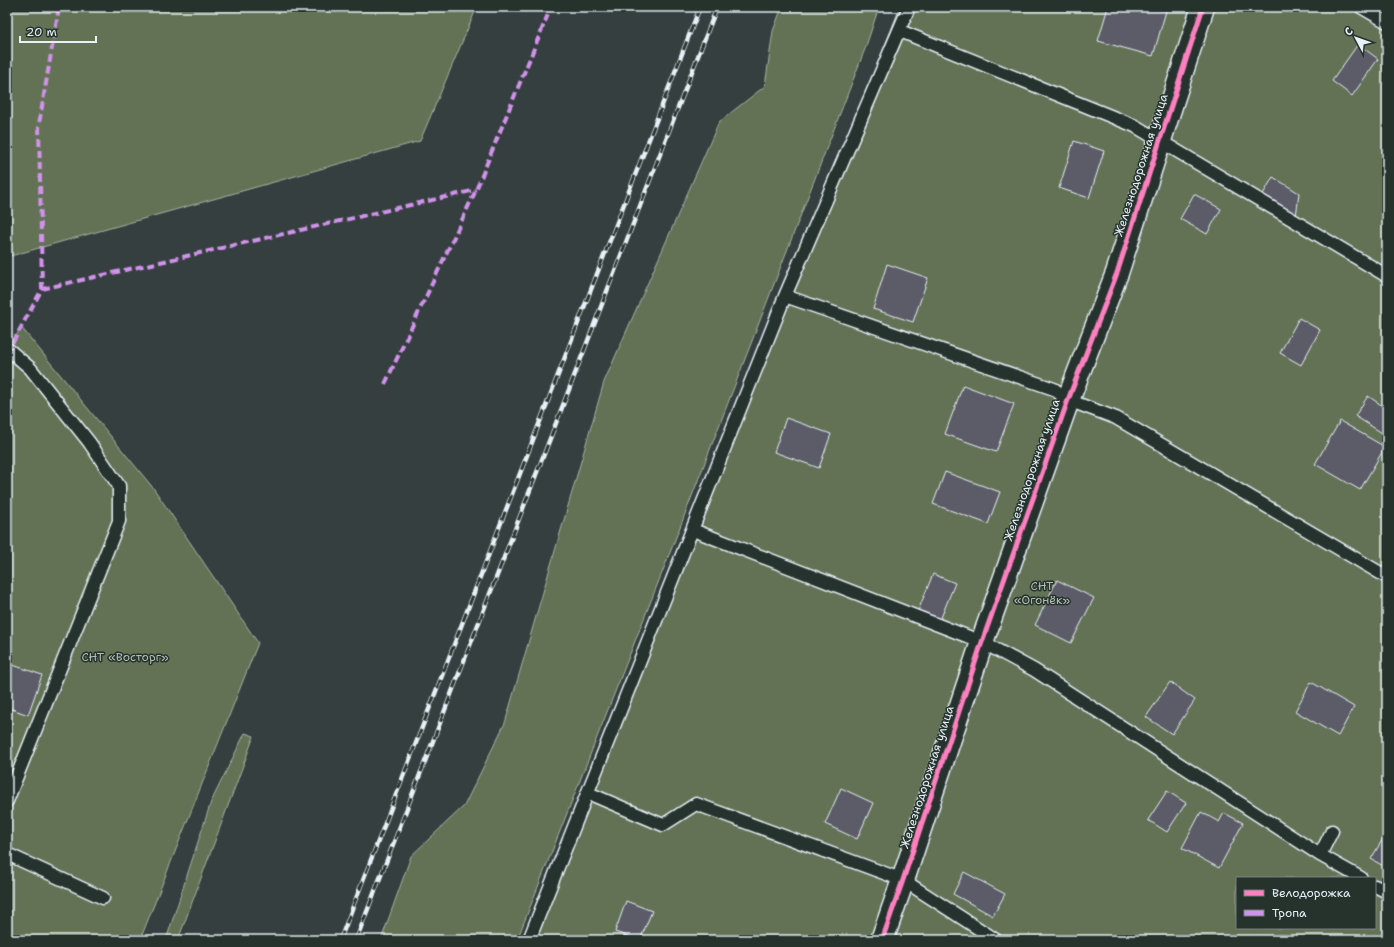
<svg xmlns="http://www.w3.org/2000/svg" width="1394" height="947" viewBox="0 0 1394 947" font-family="'Shantell Sans',sans-serif">
  <rect width="100%" height="100%" fill="#363f3f"/>
  <filter id="ink" filterUnits="userSpaceOnUse"><feTurbulence type="fractalNoise" baseFrequency=".025" numOctaves="2"/><feDisplacementMap in="SourceGraphic" scale="8" xChannelSelector="R" yChannelSelector="G"/><feConvolveMatrix kernelMatrix="1 2 1 2 8 2 1 2 1" color-interpolation-filters="sRGB"/></filter>
  <g filter="url(#ink)">
    <path fill="#637254" stroke="#a6b2a6" fill-rule="evenodd" d="M7,7H477L420,141L7,257Z
      M782,7H879L865,49L673,545L517,940H381L411,856L464,806L505,723L604,382L719,122L765,86L773,31Z
      M900,7H1387V940H535ZM1237,878H1375V928H1237Z
      M21,327L154,489L258,643L140,940H7V353Z
      M245,733L254,736L178,940H166L211,802Z"/>
    <path fill="#5c5c68" stroke="#e8f1f8" d="M1108,7H1153L1166,11L1153,56L1098,41Z
      M1358,44L1378,59L1352,96L1332,81Z
      M1074,141L1104,151L1089,198L1059,188Z
      M1273,177L1299,193L1296,217L1262,196Z
      M1194,194L1221,209L1207,234L1180,219Z
      M887,264L928,278L913,322L873,309Z
      M1299,318L1320,330L1301,365L1280,353Z
      M963,385L1014,404L996,452L945,434Z
      M1368,396L1387,409V436L1355,416Z
      M786,418L831,434L819,468L774,452Z
      M1340,421L1385,447L1360,490L1315,464Z
      M945,472L1000,492L988,524L933,504Z
      M933,574L955,583L940,620L918,611Z
      M1057,580L1094,598L1071,643L1035,625Z
      M10,664L42,675L28,715L7,707V673Z
      M1170,682L1195,700L1172,734L1146,717Z
      M1311,682L1354,707L1338,736L1295,711Z
      M841,788L873,803L857,839L825,824Z
      M1167,791L1186,803L1167,832L1148,820Z
      M1201,812L1219,822L1224,813L1243,823L1219,868L1182,848Z
      M1387,832V868L1371,859Z
      M964,872L1005,894L993,916L953,894Z
      M626,901L652,911L640,940L615,932Z"/>
    <g fill="none" stroke-linecap="round" stroke-linejoin="round">
      <g stroke="#e8f1f8" stroke-width="15">
        <path id="lane" d="M1361,7L1387,22
          M900,31L1135,126L1387,276
          M785,296L1054,389L1068,400L1116,418L1387,577
          M693,530L982,642L1034,670L1320,855L1361,878
          M588,793L663,825L696,804L903,880L996,940
          M7,801L119,521V486L89,442L30,368L9,350
          M7,854L103,898
          M1320,855L1332,831
          M1375,886L1387,892
          M529,940L785,296L909,7"/>
      </g>
      <g stroke="#e8f1f8" stroke-width="25">
        <path id="street" d="M882,940L903,880L982,642L1068,400L1117,273L1203,7"/>
      </g>
      <use href="#lane" stroke="#26332d" stroke-width="12"/>
      <use href="#street" stroke="#26332d" stroke-width="22"/>
      <g stroke="#e8f1f8" stroke-width="4.5">
        <path id="rail" d="M340,940L700,7
          M356,940L717,7"/>
      </g>
      <use href="#rail" stroke="#26332d" stroke-width="3" stroke-dasharray="9" stroke-linecap="butt"/>
      <path stroke="#d193ec" stroke-width="4" stroke-dasharray="8 4" stroke-linecap="butt" d="M42,289L476,190
        M7,353L42,289L39,124L59,7
        M385,384L476,190L551,7"/>
      <g stroke="#26332d" stroke-width="8">
        <path id="cycleway" d="M882,940L903,880L982,642L1068,400L1117,273L1203,7"/>
      </g>
      <use href="#cycleway" stroke="#ff80c0" stroke-width="5"/>
    </g>
  </g>
  <g text-anchor="middle" stroke-width="3" stroke-linejoin="round" paint-order="stroke">
    <g font-size="12" fill="#e8f1f8" stroke="#26332d">
      <text transform="translate(1141 165) rotate(-72)" y="4">Железнодорожная улица</text>
      <text transform="translate(1032 470) rotate(-71)" y="4">Железнодорожная улица</text>
      <text transform="translate(927 777) rotate(-72)" y="4">Железнодорожная улица</text>
    </g>
    <g font-size="12" fill="#b3beb6" stroke="#26332d">
      <text x="1042" y="590">СНТ<tspan x="1042" dy="14">«Огонёк»</tspan></text>
      <text x="125" y="661">СНТ «Восторг»</text>
    </g>
  </g>
  <rect width="1394" height="947" fill="none" stroke="#26332d" stroke-width="24"/>
  <rect x="12" y="12" width="1370" height="923" fill="none" stroke="#e8f1f8" stroke-width="1.5" filter="url(#ink)"/>
  <rect x="1236" y="877" width="140" height="52" fill="#26332d" stroke="#747f7e"/>
  <rect x="1244" y="890" width="20" height="6" fill="#ff80c0" stroke="#747f7e"/>
  <text x="1272" y="897" font-size="12" fill="#e8f1f8">Велодорожка</text>
  <rect x="1244" y="910" width="20" height="6" fill="#d193ec" stroke="#747f7e"/>
  <text x="1272" y="917" font-size="12" fill="#e8f1f8">Тропа</text>
  <g transform="translate(1356 38) rotate(311)" stroke="#26332d" stroke-width="3" paint-order="stroke">
  <path d="M0-3L7 15L0 10L-7 15Z" fill="#e8f1f8"/>
  <text y="-6" font-size="11" font-weight="bold" text-anchor="middle" fill="#e8f1f8">С</text>
  </g>
  <path d="M20 36v6h76v-6" fill="none" stroke="#e8f1f8" stroke-width="2"/>
  <text x="26" y="36" font-size="12" fill="#e8f1f8" stroke="#26332d" stroke-width="3" paint-order="stroke">20 m</text>
</svg>
